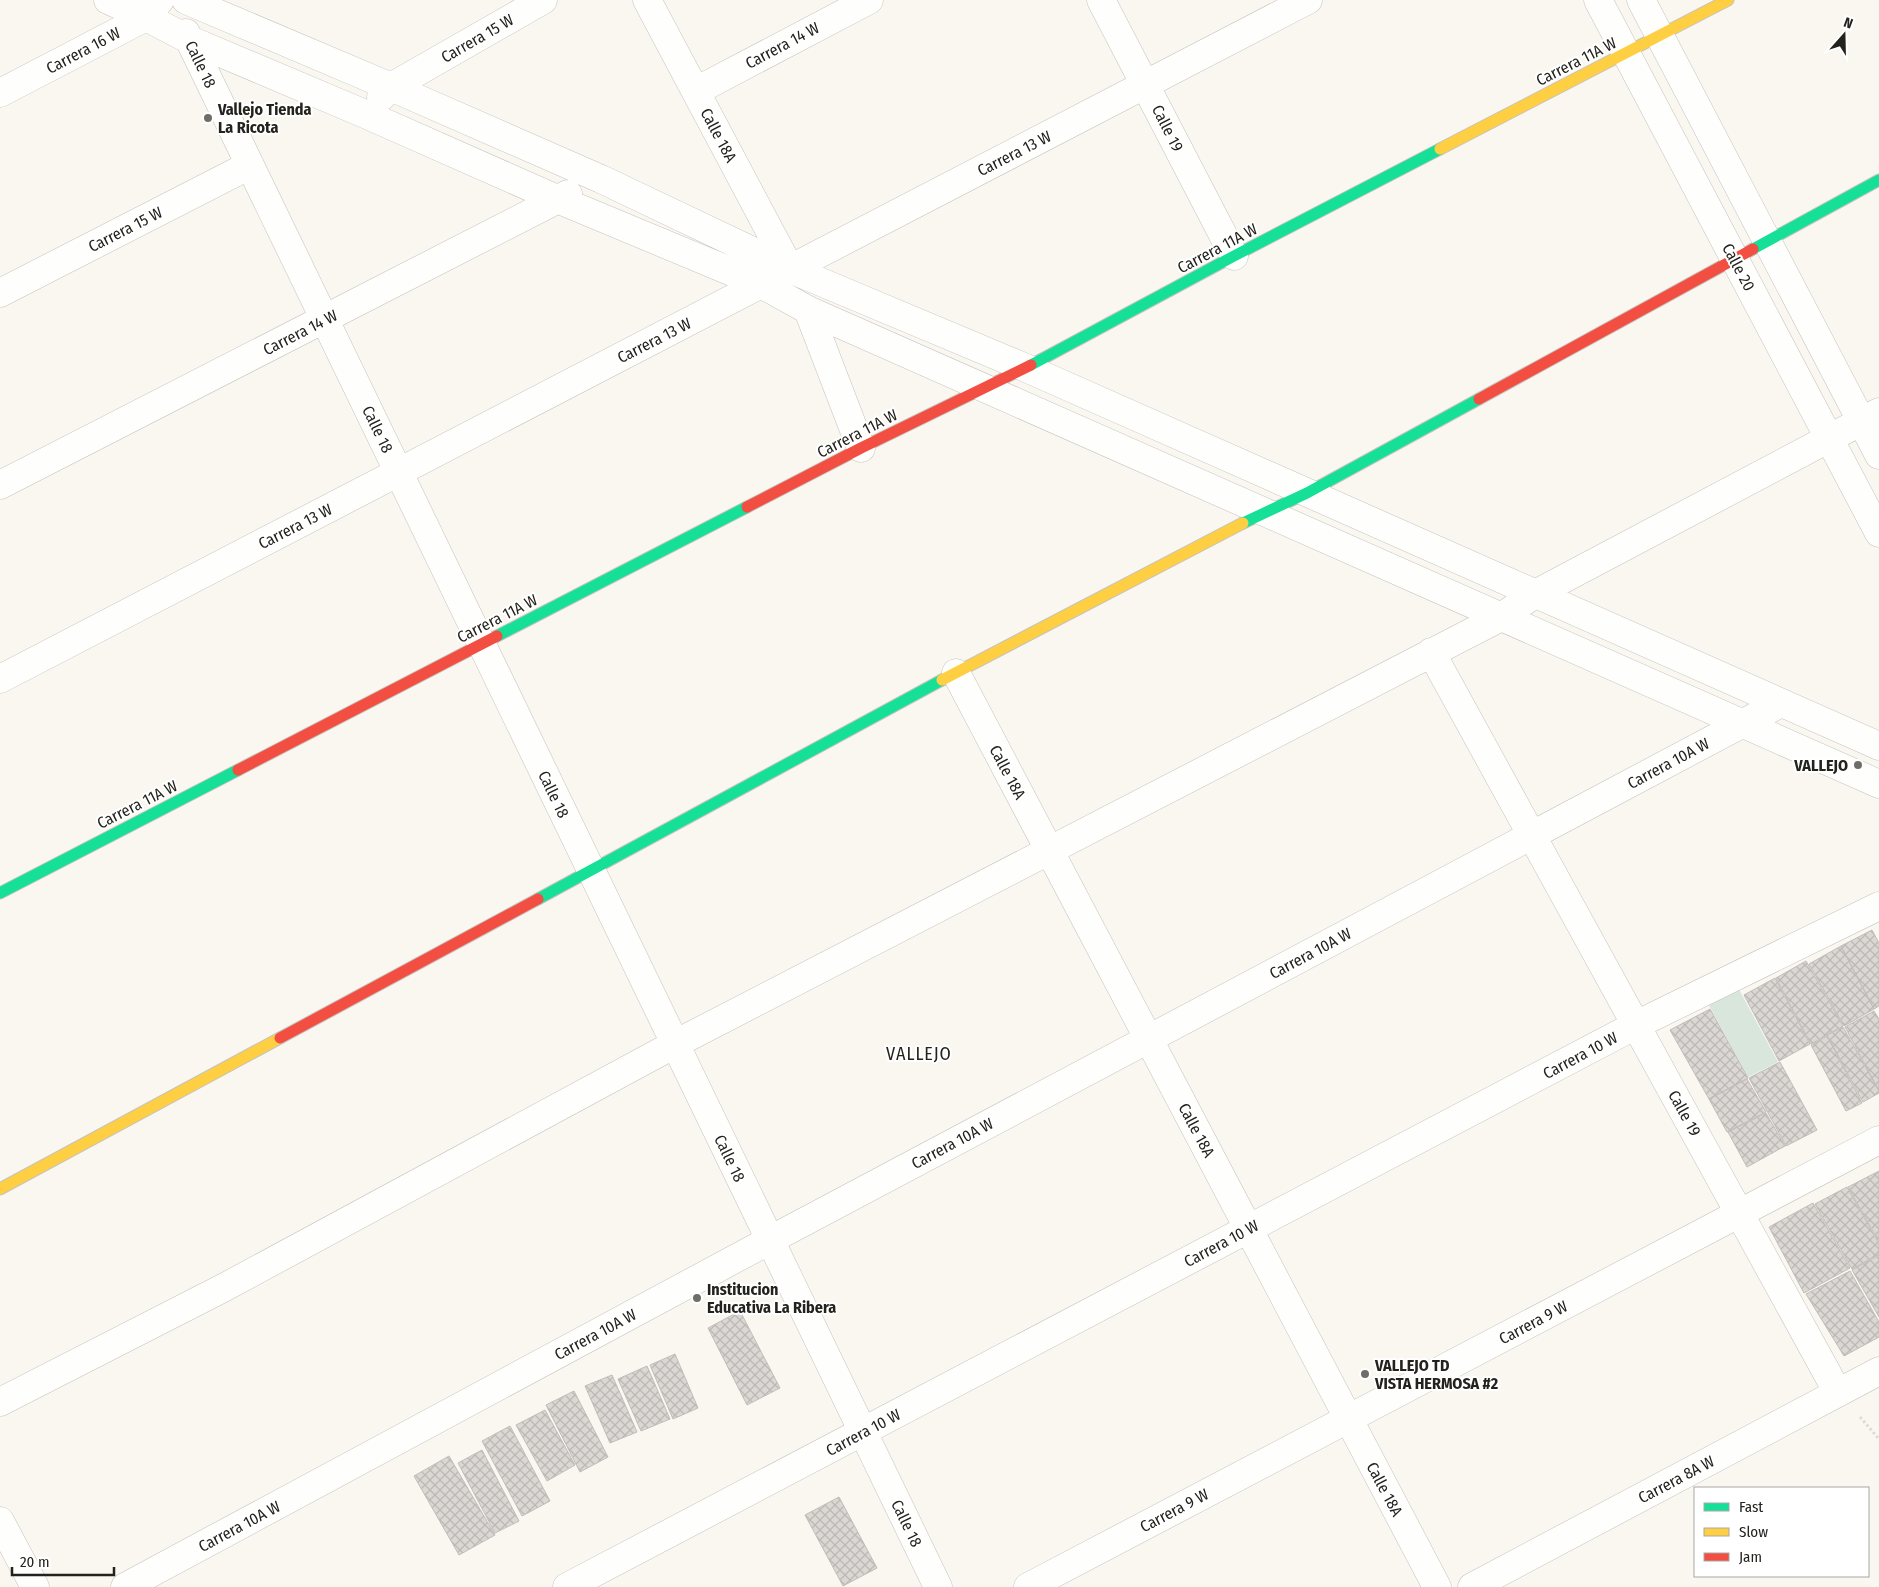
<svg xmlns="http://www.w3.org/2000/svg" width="1879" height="1587" viewBox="0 0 1879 1587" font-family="'Fira Sans Condensed',sans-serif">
  <defs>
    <pattern id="building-cross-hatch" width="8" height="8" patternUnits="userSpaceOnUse" patternTransform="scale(1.25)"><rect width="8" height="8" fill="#dbd7d3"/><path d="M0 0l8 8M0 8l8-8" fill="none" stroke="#bcb8b5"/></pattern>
  </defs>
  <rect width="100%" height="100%" fill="#f9f7f0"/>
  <path fill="#d8e6db" d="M1735,982L1778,1062L1748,1077L1705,998Z"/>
  <path fill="url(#building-cross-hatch)" stroke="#c1bdba" d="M1872,930L1879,943V1006L1874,1009L1841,946Z
    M1841,946L1874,1009L1844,1026L1809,964Z
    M1806,961L1843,1026L1811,1044L1776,978Z
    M1775,978L1810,1044L1779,1061L1744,995Z
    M1710,1009L1748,1078L1709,1099L1670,1030Z
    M1874,1011L1879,1019V1091L1845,1027Z
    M1843,1027L1879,1091V1093L1863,1102L1827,1035Z
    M1827,1036L1862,1103L1846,1111L1811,1045Z
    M1780,1062L1817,1130L1786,1146L1749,1078Z
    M1747,1079L1766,1112L1727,1132L1709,1099Z
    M1766,1113L1785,1146L1747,1167L1728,1132Z
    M1879,1171V1242L1848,1187Z
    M1847,1187L1879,1244V1254L1852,1269L1815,1204Z
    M1813,1203L1850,1268L1804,1293L1769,1227Z
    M1879,1255V1317L1852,1270Z
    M1850,1271L1879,1322V1337L1844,1356L1806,1294Z
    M740,1311L780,1388L747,1405L708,1328Z
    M675,1354L698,1408L673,1419L650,1365Z
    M647,1366L670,1419L641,1431L618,1379Z
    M612,1375L637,1432L610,1443L585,1386Z
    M574,1391L608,1457L580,1472L546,1405Z
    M545,1410L575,1465L547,1481L516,1425Z
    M510,1426L550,1501L522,1516L482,1441Z
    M482,1450L519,1521L495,1533L458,1463Z
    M449,1456L495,1535L459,1555L414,1476Z
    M839,1497L877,1568L843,1586L805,1515Z"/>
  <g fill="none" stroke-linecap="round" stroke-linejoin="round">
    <g stroke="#c5c3be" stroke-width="29">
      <path id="street" d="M108,0L146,17L190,40L365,114L557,199L761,284L808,310L1879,784
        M186,0L391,87L601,179L790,269L1026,368L1879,746
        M647,0L790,269
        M1101,0L1234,256
        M1598,0L1879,533
        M1641,0L1879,455
        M186,33L938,1587
        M696,91L869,0
        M0,93L146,17L160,0
        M381,97L391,87L543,0
        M0,293L250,165
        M808,310L861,448
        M0,485L568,194
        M1431,652L1838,1393
        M956,673L1437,1587
        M0,679L1308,0
        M0,1402L225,1287L675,1044L1501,617L1535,594L1879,412
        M0,1521L35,1587
        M125,1587L770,1240L1781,703
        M567,1587L1636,1025L1879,906
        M1028,1587L1879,1140
        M1472,1587L1879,1371"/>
    </g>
    <g stroke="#c5c3be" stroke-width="13">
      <path id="fast" d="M1753,249L1879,180
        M1031,365L1234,256L1440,149
        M1243,523L1307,493L1479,399
        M497,636L747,507
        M0,893L238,770
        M538,899L942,680"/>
    </g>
    <g stroke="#c5c3be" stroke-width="13">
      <path id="slow" d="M1440,149L1728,0
        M942,680L1243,523
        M0,1189L280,1038"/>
    </g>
    <g stroke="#c5c3be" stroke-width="13">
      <path id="jam" d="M1479,399L1753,249
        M747,507L861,448L1031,365
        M238,770L497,636
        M280,1038L538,899"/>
    </g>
    <path stroke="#dbdbd9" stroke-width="3" stroke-dasharray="2.5 2.5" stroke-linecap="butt" d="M1860,1417L1879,1439"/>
    <use href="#street" stroke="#fefefd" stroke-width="28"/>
    <use href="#fast" stroke="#16e098" stroke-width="11"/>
    <use href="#slow" stroke="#ffcf43" stroke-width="11"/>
    <use href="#jam" stroke="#f24e42" stroke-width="11"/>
  </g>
  <g fill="#6e6d67" stroke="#fff" stroke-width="2">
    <circle cx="208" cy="118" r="5"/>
    <circle cx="1858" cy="765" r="5"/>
    <circle cx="697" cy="1298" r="5"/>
    <circle cx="1365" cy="1374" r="5"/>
  </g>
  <g text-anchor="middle" stroke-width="4" stroke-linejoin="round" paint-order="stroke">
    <g font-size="16" fill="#23221d" stroke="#fff">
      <text transform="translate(477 38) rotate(-30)" y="6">Carrera 15 W</text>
      <text transform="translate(782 45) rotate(-28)" y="6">Carrera 14 W</text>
      <text transform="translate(83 50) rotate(-28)" y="6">Carrera 16 W</text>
      <text transform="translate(1576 61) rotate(-27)" y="6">Carrera 11A W</text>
      <text transform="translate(201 64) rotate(64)" y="6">Calle 18</text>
      <text transform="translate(1168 128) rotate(63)" y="6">Calle 19</text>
      <text transform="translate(719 135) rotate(62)" y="6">Calle 18A</text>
      <text transform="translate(1014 153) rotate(-27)" y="6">Carrera 13 W</text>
      <text transform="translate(125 229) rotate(-27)" y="6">Carrera 15 W</text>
      <text transform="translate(1217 248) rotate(-28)" y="6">Carrera 11A W</text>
      <text transform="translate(1739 267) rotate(62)" y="6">Calle 20</text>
      <text transform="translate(300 332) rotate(-27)" y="6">Carrera 14 W</text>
      <text transform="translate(654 340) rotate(-27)" y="6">Carrera 13 W</text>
      <text transform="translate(378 429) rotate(64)" y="6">Calle 18</text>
      <text transform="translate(857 433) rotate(-27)" y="6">Carrera 11A W</text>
      <text transform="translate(295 526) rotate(-27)" y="6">Carrera 13 W</text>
      <text transform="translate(497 618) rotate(-27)" y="6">Carrera 11A W</text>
      <text transform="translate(1668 763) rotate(-28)" y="6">Carrera 10A W</text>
      <text transform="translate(1008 772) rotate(62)" y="6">Calle 18A</text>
      <text transform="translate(554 794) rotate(64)" y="6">Calle 18</text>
      <text transform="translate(137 804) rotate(-27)" y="6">Carrera 11A W</text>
      <text transform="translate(1310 953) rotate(-28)" y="6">Carrera 10A W</text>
      <text transform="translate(1580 1055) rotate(-28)" y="6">Carrera 10 W</text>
      <text transform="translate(1685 1113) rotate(61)" y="6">Calle 19</text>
      <text transform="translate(1197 1130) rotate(62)" y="6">Calle 18A</text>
      <text transform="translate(952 1143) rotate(-28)" y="6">Carrera 10A W</text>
      <text transform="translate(730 1158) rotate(64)" y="6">Calle 18</text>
      <text transform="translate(1221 1243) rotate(-28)" y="6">Carrera 10 W</text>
      <text transform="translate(1533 1322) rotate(-28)" y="6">Carrera 9 W</text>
      <text transform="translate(595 1334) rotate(-28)" y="6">Carrera 10A W</text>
      <text transform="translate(863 1432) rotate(-28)" y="6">Carrera 10 W</text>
      <text transform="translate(1676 1479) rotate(-28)" y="6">Carrera 8A W</text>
      <text transform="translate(1385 1489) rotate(62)" y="6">Calle 18A</text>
      <text transform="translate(1174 1510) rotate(-28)" y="6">Carrera 9 W</text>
      <text transform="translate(907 1523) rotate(64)" y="6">Calle 18</text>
      <text transform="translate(239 1526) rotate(-28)" y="6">Carrera 10A W</text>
    </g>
    <g font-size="16" font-weight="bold" fill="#23221d" stroke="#fff" text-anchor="start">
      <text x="218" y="115">Vallejo Tienda<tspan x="218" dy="18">La Ricota</tspan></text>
      <text x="1848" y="771" text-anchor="end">VALLEJO</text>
      <text x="707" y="1295">Institucion<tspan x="707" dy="18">Educativa La Ribera</tspan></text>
      <text x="1375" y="1371">VALLEJO TD<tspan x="1375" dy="18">VISTA HERMOSA #2</tspan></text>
    </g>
    <g font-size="18" letter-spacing="1" fill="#23221d" stroke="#fff">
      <text x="919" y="1060">VALLEJO</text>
    </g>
  </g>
  <rect x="1694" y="1487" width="175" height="90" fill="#ffffff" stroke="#a7a7a5"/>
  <rect x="1704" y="1503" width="25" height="8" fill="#16e098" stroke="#a7a7a5"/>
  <text x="1739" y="1512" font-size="15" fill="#23221d">Fast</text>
  <rect x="1704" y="1528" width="25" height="8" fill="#ffcf43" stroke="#a7a7a5"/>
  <text x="1739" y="1537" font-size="15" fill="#23221d">Slow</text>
  <rect x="1704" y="1553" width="25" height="8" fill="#f24e42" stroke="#a7a7a5"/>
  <text x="1739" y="1562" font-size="15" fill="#23221d">Jam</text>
  <g transform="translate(1844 35) rotate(20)" stroke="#ffffff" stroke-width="4" paint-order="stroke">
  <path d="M0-4L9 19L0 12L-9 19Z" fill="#23221d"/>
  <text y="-8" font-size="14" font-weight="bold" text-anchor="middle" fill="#23221d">N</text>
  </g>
  <path d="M12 1567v8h102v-8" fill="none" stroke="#23221d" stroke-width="2.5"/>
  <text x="20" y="1567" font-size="15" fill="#23221d" stroke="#ffffff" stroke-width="4" paint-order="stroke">20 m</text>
</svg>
